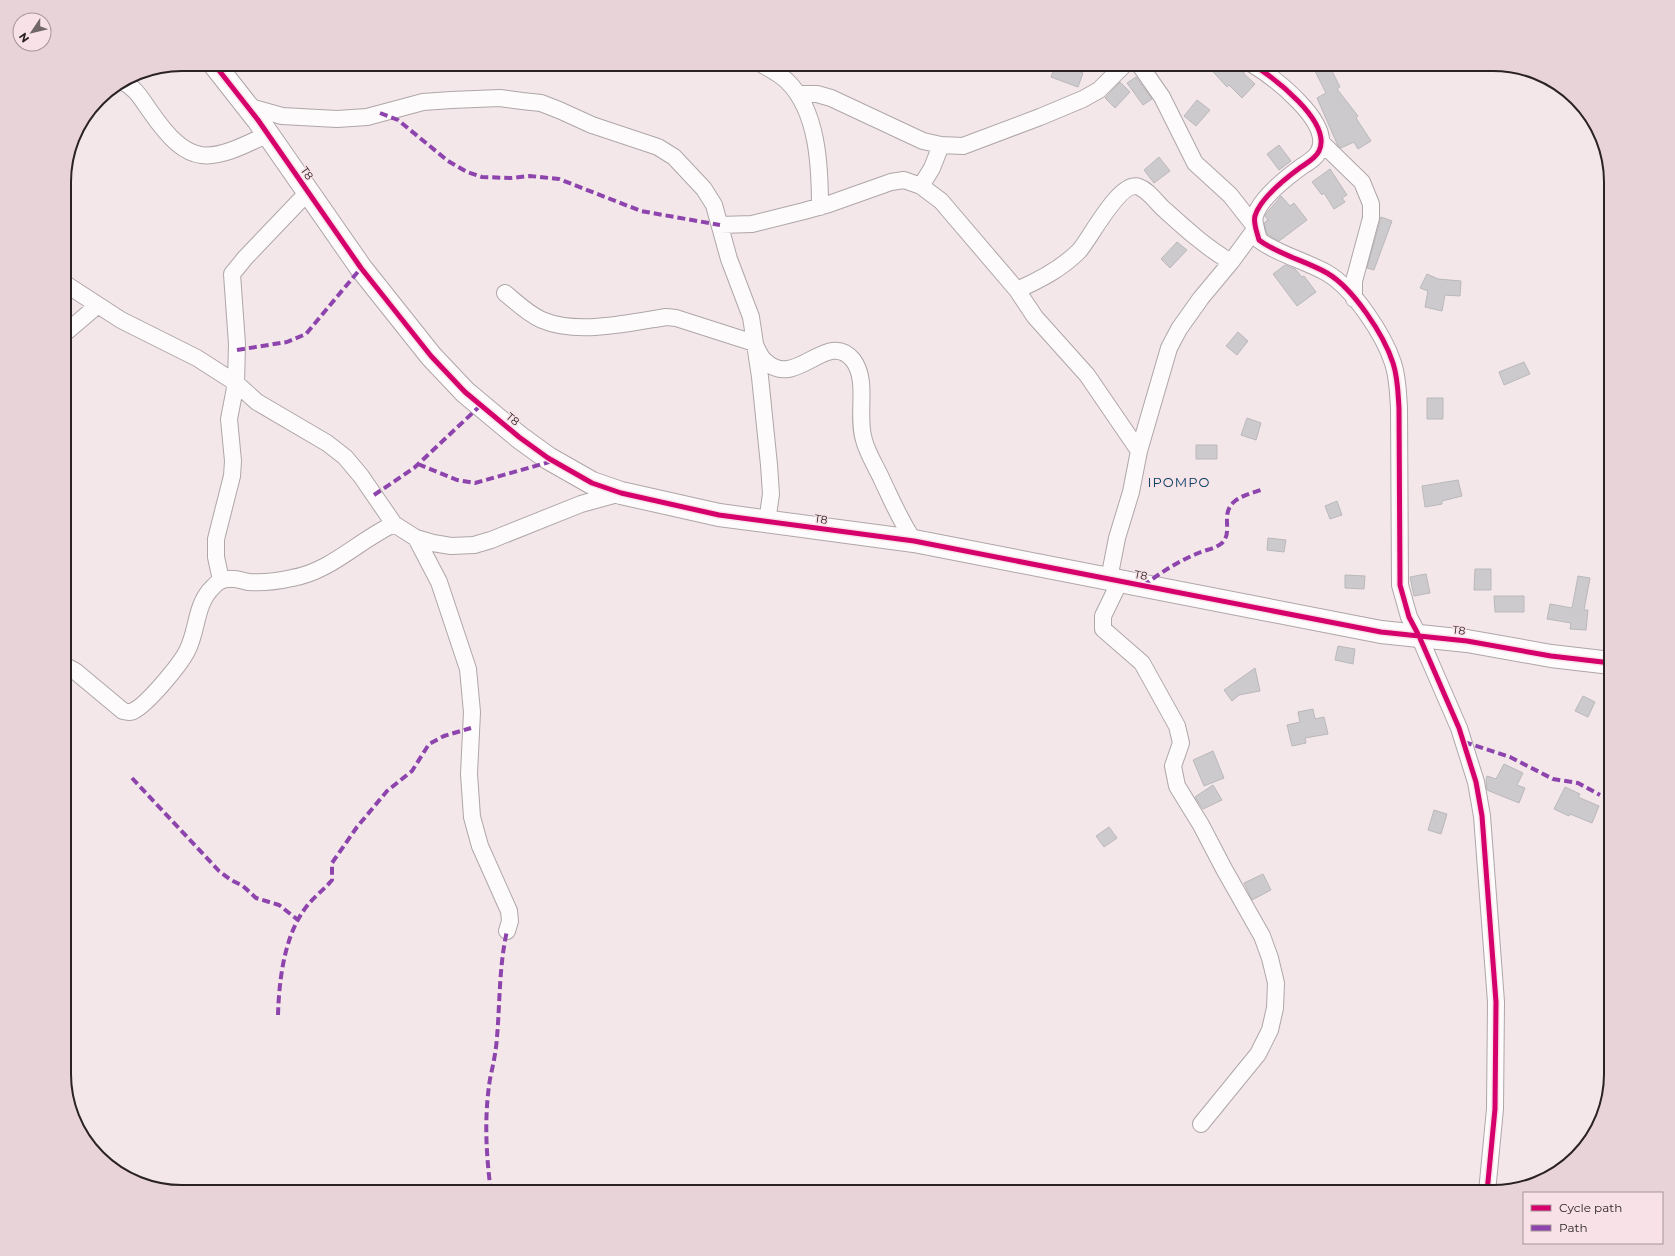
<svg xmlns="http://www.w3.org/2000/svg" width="1675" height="1256" viewBox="0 0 1675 1256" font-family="Montserrat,sans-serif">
  <rect width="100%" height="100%" fill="#f3e7ea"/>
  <path fill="#cccacd" stroke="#bab8bb" d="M1056,64H1077L1075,70L1083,73L1078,87L1051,77Z
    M1206,64H1243L1246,71L1243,73L1255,84L1242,98L1229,85L1227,87Z
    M1320,67L1323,71L1330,67L1340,87L1337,89L1358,116L1356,118L1371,141L1358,149L1354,142L1341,148L1338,146L1317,98L1326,93L1315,71Z
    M1136,77L1152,99L1143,105L1127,83Z
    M1120,82L1130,92L1115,108L1105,98Z
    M1197,100L1210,110L1196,126L1184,116Z
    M1279,145L1291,161L1279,170L1267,154Z
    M1159,157L1170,171L1154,183L1144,170Z
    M1330,169L1347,195L1342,198L1345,202L1334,209L1324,193L1322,195L1312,182Z
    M1281,196L1290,206L1294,203L1307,220L1279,241L1267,234L1264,223L1268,220L1265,216L1266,214Z
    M1381,217L1392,221L1374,270L1367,268Z
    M1177,242L1187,250L1170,268L1161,259Z
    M1285,265L1295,269L1302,277L1304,276L1316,292L1297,306L1273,274Z
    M1427,274L1438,279L1461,281L1460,296L1445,295L1442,311L1425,307L1428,291L1420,288Z
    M1238,332L1248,341L1237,355L1226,346Z
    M1524,362L1530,374L1504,385L1499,372Z
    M1427,398H1443V419H1427Z
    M1247,418L1261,423L1256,440L1241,435Z
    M1196,445H1217V459H1196Z
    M1458,480L1462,496L1442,501V504L1425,507L1422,486Z
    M1337,501L1342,515L1330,519L1325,506Z
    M1268,538L1286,540L1284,552L1267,550Z
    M1475,569H1491V590H1474Z
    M1426,574L1430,593L1414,596L1410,577Z
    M1345,575L1365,576L1364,589L1345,588Z
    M1578,576L1590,578L1584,610H1588L1586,630L1570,629L1571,623L1547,619L1550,604L1572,608Z
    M1494,596H1524V612H1495Z
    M1338,646L1355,649L1353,664L1335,660Z
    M1255,668L1260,691L1239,695L1232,701L1224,690Z
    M1583,696L1595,702L1588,717L1575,711Z
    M1313,709L1315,719L1324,717L1328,734L1305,738L1306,743L1292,746L1287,725L1300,722L1298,712Z
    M1213,751L1224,778L1204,786L1193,760Z
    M1504,764L1523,773L1517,785L1525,788L1519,803L1487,790L1486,781L1487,776L1496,779Z
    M1213,785L1222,800L1203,809L1195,797Z
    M1565,787L1580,794L1578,797L1599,806L1592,823L1570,814L1569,816L1554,809Z
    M1434,810L1447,814L1441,834L1428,830Z
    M1109,827L1117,838L1104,847L1096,836Z
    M1263,874L1271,890L1252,900L1244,883Z"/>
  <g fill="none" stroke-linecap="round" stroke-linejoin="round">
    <g stroke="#afa6a8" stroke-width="18">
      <path id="street" d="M761,64C770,69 780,74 787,81C818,111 820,167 820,207
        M1139,64L1162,97L1195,163L1230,195L1256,228
        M1252,64C1273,77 1333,122 1319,151C1316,158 1307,163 1301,167C1286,178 1260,198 1255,216C1253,223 1257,232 1259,240C1277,254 1306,261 1327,273C1353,288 1384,335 1393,363C1398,378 1398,393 1399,408L1400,585L1409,617L1419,636L1459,728L1476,782L1482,816L1496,1002L1495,1109L1487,1192
        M123,82C136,88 142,100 150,111C190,169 209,163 268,134
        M798,94H817L831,98L923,141L941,145L963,146L1040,117L1083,99L1099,90L1125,64
        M247,106L282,116L337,119L367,117L423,102L451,100L500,98L522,101L541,103L559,110L592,125L658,147L674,157L704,189L714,205L729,259L751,317L760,377L769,465L771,494L767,522
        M1322,143L1362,182L1371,204V218L1354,281V299
        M921,186L932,168L941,145
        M720,225L752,224L804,211L829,204L891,182L904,180L921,186L941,201L1017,290L1035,317L1087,375L1139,451
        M64,283L121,320L197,358L236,383L257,402L327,443L345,457L361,476L394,524L416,538L433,543L451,546L474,545L491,540L581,504L621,493
        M1017,290C1040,280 1061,269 1079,251C1090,239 1120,179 1139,187C1150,191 1157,204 1166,211C1187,230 1207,248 1231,262
        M505,293C516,302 528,314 542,320C577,335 629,323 666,317L676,318L754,343C757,348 760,357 765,361C796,391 827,328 853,360C869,381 856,415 864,440C868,455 877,468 883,482C893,503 901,522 914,541
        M64,334L98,305
        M416,538L439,582L468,669L472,712L469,774L472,817L480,846L509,911L510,921L507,931
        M1109,579L1117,538L1131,492L1139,451L1169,348L1179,329L1201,298L1231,262L1256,228
        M221,580L216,557V539L232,476L233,461L229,419L236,383L237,344L232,274L245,258L308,192
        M1120,581L1103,616V629L1142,663L1177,726L1181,743L1173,766L1177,786L1201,825L1224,869L1262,936L1270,958L1276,983L1275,1008L1270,1030L1258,1054L1201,1124
        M64,665L75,671L123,711C128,712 131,713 135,710C148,703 180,665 187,651C198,630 195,604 213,587C217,582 223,579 229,579C235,578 243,581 249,582C263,583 279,581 292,578C330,572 359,540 394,524"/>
    </g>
    <g stroke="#afa6a8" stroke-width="24">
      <path id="secondary" d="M214,64L258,120L361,268L431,356L465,392L519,437L548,458L592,483L621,493L719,515L914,541L1381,632L1467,641L1551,656L1611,663"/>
    </g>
    <use href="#street" stroke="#fdfbfc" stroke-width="16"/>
    <use href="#secondary" stroke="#fdfbfc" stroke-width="22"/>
    <path stroke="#8e44ad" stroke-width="4" stroke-dasharray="8 4" stroke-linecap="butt" d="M380,113L398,120L448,161L467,172L482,177L511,178L530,176L559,179L641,211L720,225
      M237,350L287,342L306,334L361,268
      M418,464L457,480L475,483L553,461
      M374,495L414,468L481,405
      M1143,586C1160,573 1177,562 1196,554C1204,550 1215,549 1222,543C1234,531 1219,514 1235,501C1243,495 1252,493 1261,490
      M1464,742L1510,757L1553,779L1578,783L1600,795
      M132,778L219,871L231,880L243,886L256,898L279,905L298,920
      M278,1015C279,981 284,938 304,910C312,898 323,891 332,880V863L357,827L387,791L412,771L429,744L444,736L471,728
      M491,1192C486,1155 484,1117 490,1079C493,1065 496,1052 497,1037C500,1002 499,966 507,931"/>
    <g stroke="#f8e2e8" stroke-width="8">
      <path id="cycleway" d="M214,64L258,120L361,268L431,356L465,392L519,437L548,458L592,483L621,493L719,515L914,541L1381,632L1467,641L1551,656L1611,663
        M1252,64C1273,77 1333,122 1319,151C1316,158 1307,163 1301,167C1286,178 1260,198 1255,216C1253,223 1257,232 1259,240C1277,254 1306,261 1327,273C1353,288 1384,335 1393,363C1398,378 1398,393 1399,408L1400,585L1409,617L1419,636L1459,728L1476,782L1482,816L1496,1002L1495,1109L1487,1192"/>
    </g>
    <use href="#cycleway" stroke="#d6006c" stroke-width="5"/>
  </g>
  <g text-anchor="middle" stroke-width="3" stroke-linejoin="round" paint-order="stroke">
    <g font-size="11" fill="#2a2224" stroke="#f8e2e8">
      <text transform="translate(307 173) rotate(55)" y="4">T8</text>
      <text transform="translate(513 419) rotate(40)" y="4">T8</text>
      <text transform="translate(821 519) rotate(8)" y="4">T8</text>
      <text transform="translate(1141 575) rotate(11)" y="4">T8</text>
      <text transform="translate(1459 630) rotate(7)" y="4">T8</text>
    </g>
    <g font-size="13" letter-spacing="1" fill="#003f60" stroke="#f8e2e8">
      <text x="1179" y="487">IPOMPO</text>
    </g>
  </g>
  <path d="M0 0H1675V1256H0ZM182 71H1493A111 111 0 0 1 1604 182V1074A111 111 0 0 1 1493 1185H182A111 111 0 0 1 71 1074V182A111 111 0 0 1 182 71Z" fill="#e8d3d8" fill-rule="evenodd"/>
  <path fill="none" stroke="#2a2224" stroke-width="2" d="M182 71H1493A111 111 0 0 1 1604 182V1074A111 111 0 0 1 1493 1185H182A111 111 0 0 1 71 1074V182A111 111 0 0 1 182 71Z"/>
  <rect x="1523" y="1192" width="140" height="52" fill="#f8e2e8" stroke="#a6959a"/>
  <rect x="1531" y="1205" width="20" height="6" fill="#d6006c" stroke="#a6959a"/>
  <text x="1559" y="1212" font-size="12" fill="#2a2224">Cycle path</text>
  <rect x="1531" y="1225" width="20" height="6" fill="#8e44ad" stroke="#a6959a"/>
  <text x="1559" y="1232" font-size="12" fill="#2a2224">Path</text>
  <g transform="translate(32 32) rotate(235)"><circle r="19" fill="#f8e2e8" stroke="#a6959a"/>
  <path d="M0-3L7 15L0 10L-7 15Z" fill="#706769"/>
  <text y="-6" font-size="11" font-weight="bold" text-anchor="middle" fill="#2a2224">N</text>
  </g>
</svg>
